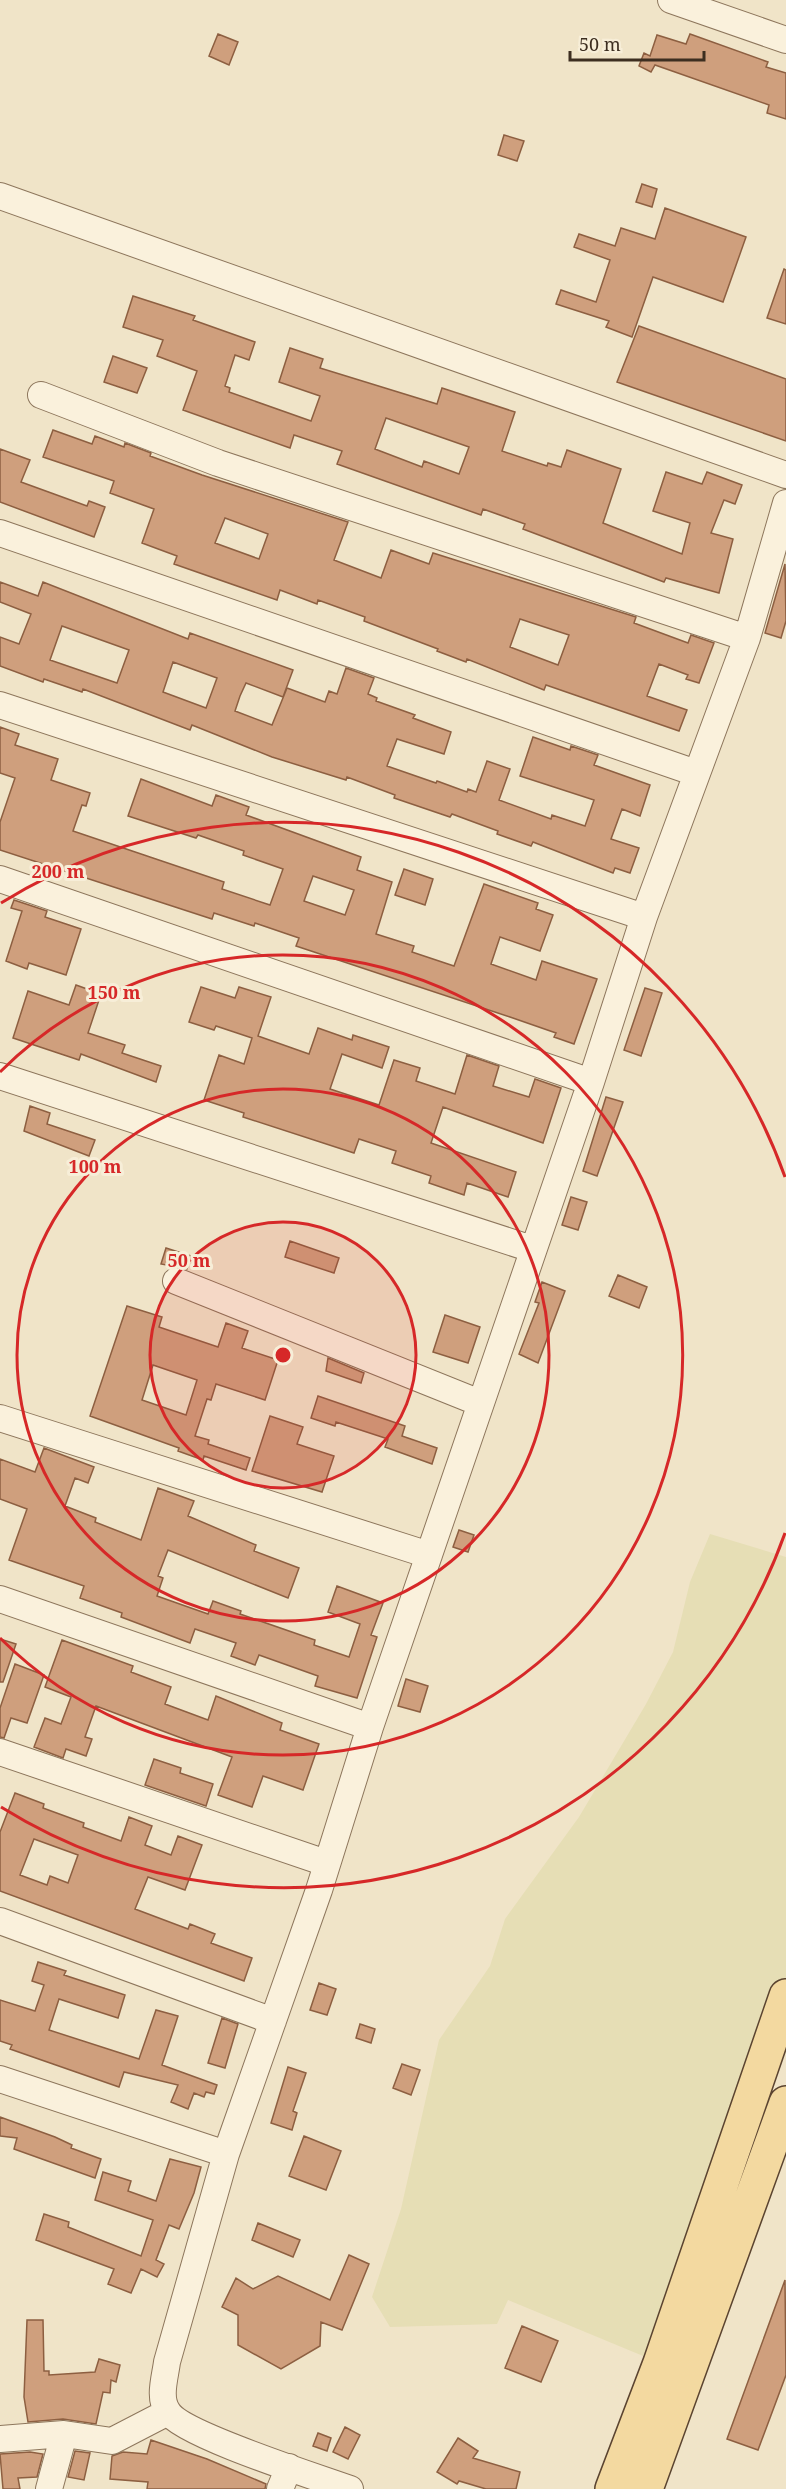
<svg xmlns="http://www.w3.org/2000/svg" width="786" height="2489" viewBox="0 0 786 2489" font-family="'Noto Serif',serif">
  <rect width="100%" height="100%" fill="#f0e4c8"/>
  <path fill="#e6deb5" d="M710,1534L786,1557V1996L660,2363L508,2300L497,2324L390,2327L372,2297L401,2209L439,2040L490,1966L505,1919L579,1817L646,1704L673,1652L690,1582Z"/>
  <path fill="#cf9f7d" stroke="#8d5f41" stroke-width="1.5" fill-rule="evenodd" d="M218,34L238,42L229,65L209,56Z
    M690,34L768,62L766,67L786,73V119L767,113L769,105L655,65L651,72L639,66L644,53L650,56L657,35L686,44Z
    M504,135L524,141L517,161L498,155Z
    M642,184L657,189L652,207L636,202Z
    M665,208L746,237L723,302L653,277L632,337L606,327L609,321L556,304L561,290L596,302L610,260L574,247L579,234L615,246L621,228L655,239Z
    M784,269L786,270V324L767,318Z
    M133,296L195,316L193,320L255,342L249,360L235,355L225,386L230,388L229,392L311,421L320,396L279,382L290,348L323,359L320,368L437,404L442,388L515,412L502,451L547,466L548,463L561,467L567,450L621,469L603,523L682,554L690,523L653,511L666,472L702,484L707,472L742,485L735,504L724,500L711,533L733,539L719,593L666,578L664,582L523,529L525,524L483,509L481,515L337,464L342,451L294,435L290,448L183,410L197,371L157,356L163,340L123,327ZM386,418L469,447L459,474L424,461L422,467L375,449Z
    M639,326L786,379V441L617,382Z
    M113,356L147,368L137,393L104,382Z
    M53,430L92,444L95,436L124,447L125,443L151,453L150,456L202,475L348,522L334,560L381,578L391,550L429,564L433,553L636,617L634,623L688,643L691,635L714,643L699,683L686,679L688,675L659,664L647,696L687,710L679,731L546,685L544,690L467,659L466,662L437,651L438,649L364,621L365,617L318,600L317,604L280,590L277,600L174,564L177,556L142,543L154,509L110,493L114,481L43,457ZM225,518L268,534L259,559L215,543ZM520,619L569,635L558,665L510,647Z
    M0,449L30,460L21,482L87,506L89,501L105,507L94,537L0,502Z
    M785,564L786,621L781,638L765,633Z
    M0,582L38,596L43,582L188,639L190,633L293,670L283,697L246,683L240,696L235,711L272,725L287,688L325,702L329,691L337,694L346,668L374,678L368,694L377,698L376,701L415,715L413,718L451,732L444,754L397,739L387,766L436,783L437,781L467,792L468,789L476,792L487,761L510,769L499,800L551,819L552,815L585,826L594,800L520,776L533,737L570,750L571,746L598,755L594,765L650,785L640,816L622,809L611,839L639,848L630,873L615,868L613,873L533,842L531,846L497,834L498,831L452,814L450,817L394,798L395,795L347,777L346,780L272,757L192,725L190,730L83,689L82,692L44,679L43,682L0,666V637L19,644L31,614L0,602ZM62,626L129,650L117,683L50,660ZM173,662L217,678L206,708L163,692Z
    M0,727L19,734L15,745L58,759L51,780L90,793L86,806L82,805L73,831L224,882L222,889L270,905L283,869L243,855L244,851L198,835L196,838L128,816L141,779L212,806L216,795L249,807L246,815L361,857L357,870L392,882L376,934L414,946L412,952L454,966L484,884L538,903L536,909L553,915L540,951L500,937L491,964L536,980L542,961L597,979L574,1044L554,1037L556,1033L510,1017L296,946L299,938L255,923L254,926L214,913L212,919L0,850V822L15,778L0,773ZM313,876L354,890L345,915L304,901Z
    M404,869L433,879L425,905L395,895Z
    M14,900L47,911L45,917L81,929L66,975L29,963L27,969L6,961L22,911L11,908Z
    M76,985L101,994L88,1033L125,1045L122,1053L161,1066L156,1082L81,1054L79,1060L13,1038L28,991L69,1005Z
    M201,987L235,998L239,987L271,997L258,1036L309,1054L318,1028L352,1040L353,1035L389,1047L382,1068L342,1054L330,1089L379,1105L394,1060L420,1068L416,1081L455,1094L467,1055L499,1066L493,1086L529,1097L535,1079L561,1088L543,1143L443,1107L431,1143L516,1172L508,1197L467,1183L464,1195L429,1183L431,1176L392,1163L396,1151L359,1139L354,1153L243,1117L244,1113L204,1100L219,1055L244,1064L252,1038L216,1026L214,1030L189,1022Z
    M645,988L662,993L641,1056L624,1050Z
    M606,1097L623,1102L597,1176L583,1171Z
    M30,1106L50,1113L47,1124L95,1140L89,1156L24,1131Z
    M571,1197L587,1202L578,1230L562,1225Z
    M290,1241L339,1258L334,1273L285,1257Z
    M166,1248L191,1256L187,1269L161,1264Z
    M618,1275L647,1287L639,1308L609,1296Z
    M542,1282L565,1291L538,1363L519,1354L539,1303L535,1302Z
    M127,1306L162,1317L159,1327L218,1347L226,1323L248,1331L242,1348L278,1360L265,1400L216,1384L211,1400L207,1399L195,1436L209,1440L208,1444L250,1458L246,1470L204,1456L203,1460L178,1451L179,1448L90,1416ZM153,1365L197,1380L186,1415L142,1400Z
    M445,1315L480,1327L468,1363L433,1352Z
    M328,1358L364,1373L361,1383L326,1371Z
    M318,1396L405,1426L402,1436L437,1448L432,1464L385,1447L388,1439L336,1422L335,1426L311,1418Z
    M270,1416L303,1427L297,1444L334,1456L322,1492L252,1471Z
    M44,1448L94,1467L88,1483L75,1478L65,1506L96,1518L95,1522L141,1540L158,1488L194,1501L188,1516L256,1545L254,1551L299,1568L288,1598L168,1550L158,1576L163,1578L157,1596L208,1614L213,1601L241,1611L240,1614L315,1640L314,1645L349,1657L360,1624L328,1612L337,1586L383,1603L371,1635L377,1637L357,1698L315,1686L318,1676L259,1655L255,1665L231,1656L236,1643L195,1629L190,1643L121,1617L122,1613L80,1598L84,1586L9,1560L27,1509L0,1499V1459L35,1472Z
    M459,1530L474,1535L468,1552L453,1547Z
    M0,1639L16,1644L3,1682H0Z
    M62,1640L133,1666L131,1672L171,1687L165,1704L208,1720L216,1696L282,1723L280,1730L319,1744L303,1790L263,1776L252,1807L218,1795L232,1757L96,1706L85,1737L92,1739L86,1756L66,1749L63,1758L34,1747L45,1718L61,1724L71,1697L45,1687Z
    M15,1664L44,1675L27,1723L11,1718L4,1738L0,1737V1708Z
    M406,1679L428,1686L420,1712L398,1706Z
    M154,1759L181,1768L180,1773L213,1784L206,1806L145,1785Z
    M15,1793L44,1804L43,1808L84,1823L83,1827L121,1841L129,1817L152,1826L145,1845L171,1855L178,1836L202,1845L185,1890L148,1877L135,1909L188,1929L190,1924L215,1934L211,1943L252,1958L244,1981L0,1891V1832ZM34,1839L78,1855L68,1883L50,1876L47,1885L20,1875Z
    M38,1962L66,1971L64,1975L125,1995L118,2018L59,1999L49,2030L139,2059L156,2010L178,2016L162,2065L217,2085L214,2094L206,2092L204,2097L194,2093L188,2109L171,2102L178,2085L124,2072L119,2087L10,2049L12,2045L0,2041V2000L35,2011L44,1985L32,1981Z
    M319,1983L336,1989L327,2015L310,2010Z
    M222,2018L238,2024L225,2068L208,2063Z
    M360,2024L375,2029L371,2043L356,2038Z
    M402,2064L420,2070L411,2095L393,2088Z
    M288,2067L306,2073L293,2111L297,2113L292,2130L271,2123Z
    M0,2117L55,2137L72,2145L71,2148L101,2159L95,2178L14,2149L17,2138L0,2136Z
    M304,2136L341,2151L326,2190L289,2176Z
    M170,2159L201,2167L194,2193L179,2229L169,2225L156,2260L164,2264L157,2277L141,2269L131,2293L108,2284L114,2269L36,2240L44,2214L69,2222L68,2227L141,2256L153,2220L95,2200L103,2172L131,2181L128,2191L156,2201Z
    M258,2223L300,2240L293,2257L252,2240Z
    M349,2255L369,2264L342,2330L321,2322L320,2346L281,2369L238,2345V2315L222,2307L236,2278L253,2289L278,2276L330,2300Z
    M785,2280L786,2375L758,2450L727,2439Z
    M27,2320H43L44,2371H49V2375L95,2372L99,2359L120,2365L116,2382L111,2380L110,2393L103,2392L96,2424L63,2419L28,2422L24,2397Z
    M522,2326L558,2341L541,2382L505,2368Z
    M345,2427L360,2435L348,2459L333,2452Z
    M318,2433L331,2438L327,2451L313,2446Z
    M458,2438L478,2451L473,2458L520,2472L516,2489H486L459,2481L457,2484L437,2472Z
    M151,2440L207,2459L266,2484L265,2489H147L148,2482L110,2479L112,2456L123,2452L147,2454Z
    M75,2451L90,2453L84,2480L68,2477Z
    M30,2452L43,2454L37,2477L18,2478L20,2489H3L0,2454Z"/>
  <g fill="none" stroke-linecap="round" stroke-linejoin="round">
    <g stroke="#8d765c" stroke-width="28">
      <path id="minor" d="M671,0L786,40
        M0,196L786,475
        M41,395L218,463L747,638
        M0,533L696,773
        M0,705L644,917
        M0,879L591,1082
        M0,1076L532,1249
        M176,1281L480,1403
        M0,1418L429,1555
        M0,1599L370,1727
        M0,1752L326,1863
        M0,1921L273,2021
        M0,2079L226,2154
        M0,2439L64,2434L112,2441L168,2412
        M49,2489L64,2434
        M280,2489L289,2467
        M350,2489C317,2477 183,2435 168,2412C158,2398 165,2378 167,2362L226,2154L319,1890L370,1727L591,1082L644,917L747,638L786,503"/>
    </g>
    <g stroke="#5b4430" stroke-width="36">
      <path id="major" d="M612,2489L660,2363L786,1996
        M646,2489L786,2103"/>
    </g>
    <use href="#minor" stroke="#faf1dc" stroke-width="26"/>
    <use href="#major" stroke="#f3d9a0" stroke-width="33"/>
  </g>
  <circle cx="283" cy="1355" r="133" fill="#d62828" fill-opacity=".12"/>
  <g fill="none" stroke="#d62828" stroke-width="3">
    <circle cx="283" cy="1355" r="133"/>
    <circle cx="283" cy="1355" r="266"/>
    <path d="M0 1072A400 400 0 1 1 0 1638"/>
    <path d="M785 1533A533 533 0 0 1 1 1807M1 903A533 533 0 0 1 785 1177"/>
  </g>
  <circle cx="283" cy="1355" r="9" fill="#d62828" stroke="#f7eed8" stroke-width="3"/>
  <g font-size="18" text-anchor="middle" font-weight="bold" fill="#d62828" stroke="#f7eed8" stroke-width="6" stroke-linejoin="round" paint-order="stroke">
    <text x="58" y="878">200 m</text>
    <text x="114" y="999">150 m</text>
    <text x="95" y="1173">100 m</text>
    <text x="189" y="1267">50 m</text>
  </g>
  <path d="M570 51v9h134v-9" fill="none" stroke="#3d2e20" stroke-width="3"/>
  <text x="579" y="51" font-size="18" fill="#3d2e20" stroke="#f7eed8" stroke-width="4.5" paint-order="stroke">50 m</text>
</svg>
